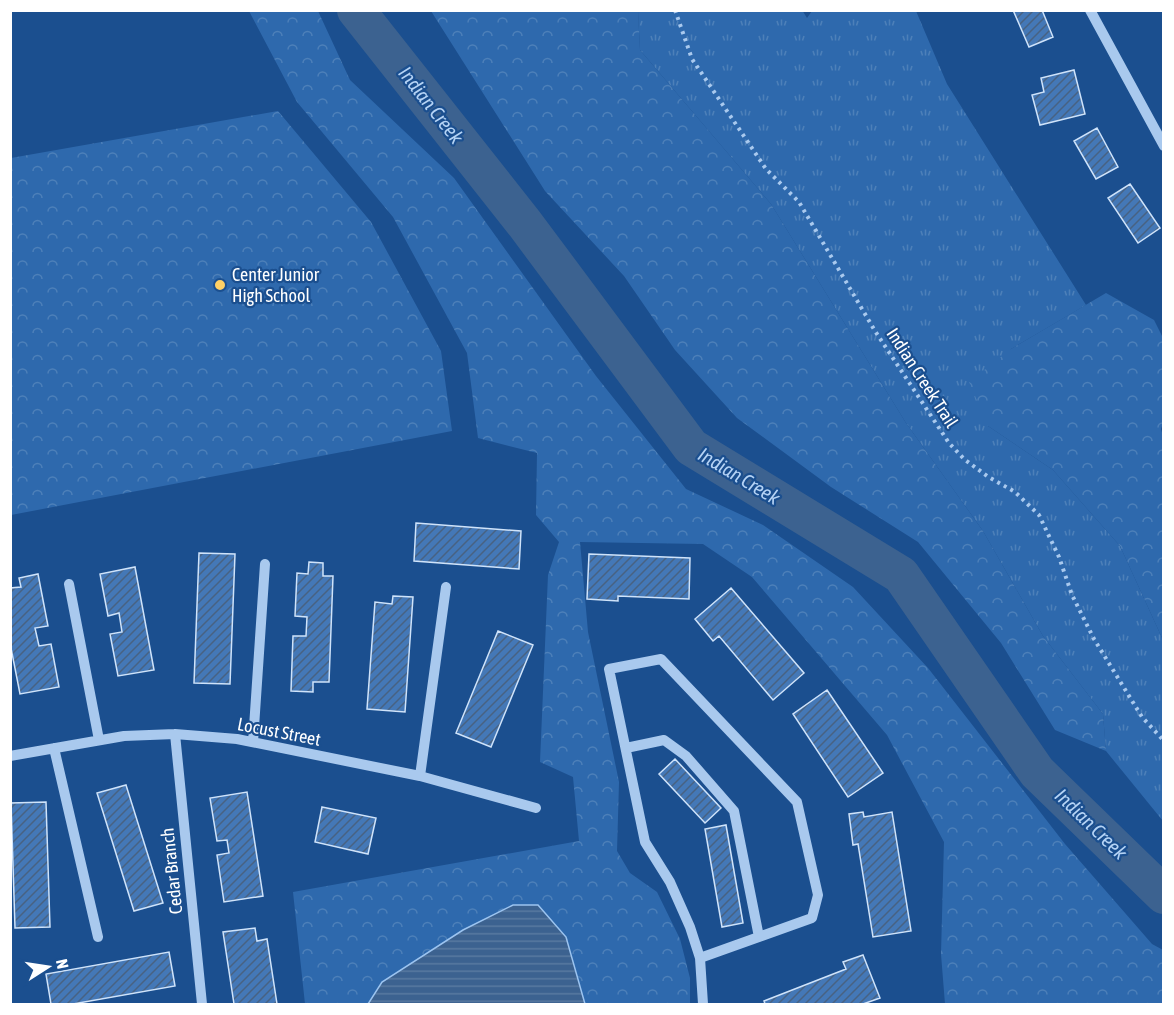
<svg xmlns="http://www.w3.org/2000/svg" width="1174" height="1015" viewBox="0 0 1174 1015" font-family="'Asap Condensed',sans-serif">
  <defs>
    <pattern id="grass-tufts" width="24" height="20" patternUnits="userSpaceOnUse" patternTransform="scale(1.5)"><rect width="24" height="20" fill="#2e69ad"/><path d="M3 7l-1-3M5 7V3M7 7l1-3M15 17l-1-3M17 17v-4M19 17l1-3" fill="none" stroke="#4d80b9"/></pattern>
    <pattern id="forest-crowns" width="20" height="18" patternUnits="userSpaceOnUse" patternTransform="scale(1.5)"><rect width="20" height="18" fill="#2e69ad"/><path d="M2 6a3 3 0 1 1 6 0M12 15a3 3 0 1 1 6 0" fill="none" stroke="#4d80b9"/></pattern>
    <pattern id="water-rules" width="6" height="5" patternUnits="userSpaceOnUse" patternTransform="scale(1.5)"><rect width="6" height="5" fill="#3c6290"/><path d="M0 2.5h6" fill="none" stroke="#597aa1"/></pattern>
    <pattern id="building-hatch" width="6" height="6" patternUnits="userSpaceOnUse" patternTransform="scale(1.5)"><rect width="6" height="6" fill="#4478b7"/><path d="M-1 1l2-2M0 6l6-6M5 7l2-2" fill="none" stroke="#486282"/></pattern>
  </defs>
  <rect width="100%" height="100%" fill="#1b4f8f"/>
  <path fill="url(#grass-tufts)" d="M802,10L807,18L812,11H916L947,84L1086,305L1011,349L988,426L1053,470L1120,546L1163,640V821L1106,751L1103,714L1043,636L983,531L906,423L771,204L640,50L638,11Z"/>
  <path fill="url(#forest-crowns)" d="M249,11H318L350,80L454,178L596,376L686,489L763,525L853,587L928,668L1065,844L1152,944L1163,950V1004H945L941,954L944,842L887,735L752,577L703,544L580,542L588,632L619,782L617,851L630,873L657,892L680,939L690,978V1004H585L566,937L538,905H513L382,982L368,1004H305L293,892L579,841L573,777L540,762L548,575L559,542L536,515L537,453L478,438L467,353L393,217L297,102Z
    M431,11H638L640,50L771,204L906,423L983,531L1043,636L1103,714L1106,751L1055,730L1001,643L918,542L831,487L737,418L675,350L624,276L545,191Z
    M278,111L371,222L441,351L452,431L11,515V158Z
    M1106,293L1154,320L1163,338L1164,420L1161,429L1164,440L1163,640L1120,546L1053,470L988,426L969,382L1011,349Z"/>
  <path fill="url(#water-rules)" stroke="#9cc4f0" stroke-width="1.5" d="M513,905H538L566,937L585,1004H368L382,982L463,930Z"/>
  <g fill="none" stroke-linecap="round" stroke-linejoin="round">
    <path stroke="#3c6290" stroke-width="38" d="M356,10L525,224L691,447L901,575L1037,772L1164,895"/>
  </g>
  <path fill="url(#building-hatch)" stroke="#cfe3fa" stroke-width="1.5" d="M1013,10H1042L1053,37L1029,47Z
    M1074,70L1085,114L1040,125L1032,95L1044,92L1041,78Z
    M1097,128L1118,167L1096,179L1074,141Z
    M1130,184L1160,228L1138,243L1108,198Z
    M416,523L521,531L519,569L414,561Z
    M199,553L235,554L230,684L194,683Z
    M589,554L690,558L689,599L618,596V601L587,599Z
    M309,562L323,563V576H333L329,682H313V692L291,691L293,636H306L307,617L295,616L297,573L308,574Z
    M135,567L154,670L118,676L110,634L122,632L119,613L108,616L100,574Z
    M38,574L48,626L35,628L39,646L51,644L59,687L20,694L10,643V588L21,587L19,578Z
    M731,588L804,673L773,700L719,636L713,641L695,619Z
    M393,596L413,597L405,712L367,709L375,602L392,604Z
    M498,631L533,645L491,747L456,733Z
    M827,690L883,773L848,797L793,714Z
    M675,759L721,808L705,823L659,774Z
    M126,785L163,903L134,911L97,793Z
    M247,792L263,896L224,902L217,855L229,853L227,840L217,841L210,798Z
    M46,802L50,927L15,928L11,803Z
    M322,807L376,818L368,854L315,842Z
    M863,812L864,817L892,812L911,931L873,937L858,844L853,845L849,814Z
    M726,825L743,923L722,927L705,829Z
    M255,928L257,941L267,939L277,1004H234L223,932Z
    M169,952L175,986L73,1004H51L46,974Z
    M863,955L880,998L863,1004H765L764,1001L846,969L843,962Z"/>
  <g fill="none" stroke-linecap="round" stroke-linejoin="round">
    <path stroke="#a9c9ee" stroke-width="4" stroke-dasharray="3 4.5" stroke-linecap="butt" d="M675,10L692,59L766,169L799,202L875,331L949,443L964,459L987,476L1015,492L1039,515L1059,557L1072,595L1094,639L1142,717L1164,741"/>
    <path stroke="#a9c9ee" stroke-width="10" d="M1090,10L1164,146
      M69,584L99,740
      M175,734L202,1004
      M253,742L265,564
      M54,748L98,937
      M626,748L664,740L686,756L734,811L759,937
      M10,756L124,736L175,734L237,739L420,776L536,808
      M420,776L446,587
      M700,958L812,918L818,895L797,802L661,659L609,669L645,842L670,882L690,927L700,958L703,1004"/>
  </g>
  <circle fill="#ffd166" stroke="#1b4f8f" stroke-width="2" cx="220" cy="285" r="6"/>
  <g text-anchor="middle" stroke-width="4.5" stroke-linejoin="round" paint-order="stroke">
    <g font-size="18" fill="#fff" stroke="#1b4f8f" text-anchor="start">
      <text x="232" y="281">Center Junior<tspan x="232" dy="21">High School</tspan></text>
    </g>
    <g font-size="18" fill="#fff" stroke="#1b4f8f">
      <text transform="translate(922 378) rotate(57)" y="6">Indian Creek Trail</text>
      <text transform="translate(279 732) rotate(11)" y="6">Locust Street</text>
      <text transform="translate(172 871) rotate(-96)" y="6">Cedar Branch</text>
    </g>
    <g font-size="20" font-style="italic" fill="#b5d3f5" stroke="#1b4f8f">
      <text transform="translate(431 105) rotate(52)" y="7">Indian Creek</text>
      <text transform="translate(739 476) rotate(31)" y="7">Indian Creek</text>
      <text transform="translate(1091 824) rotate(44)" y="7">Indian Creek</text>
    </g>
  </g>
  <rect width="1174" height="1015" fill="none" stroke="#ffffff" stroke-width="24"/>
  <g transform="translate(48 967) rotate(78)" stroke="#1b4f8f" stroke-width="4.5" paint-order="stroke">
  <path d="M0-4.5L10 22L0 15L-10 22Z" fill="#ffffff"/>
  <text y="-9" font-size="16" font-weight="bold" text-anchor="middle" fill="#ffffff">N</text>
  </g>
</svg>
